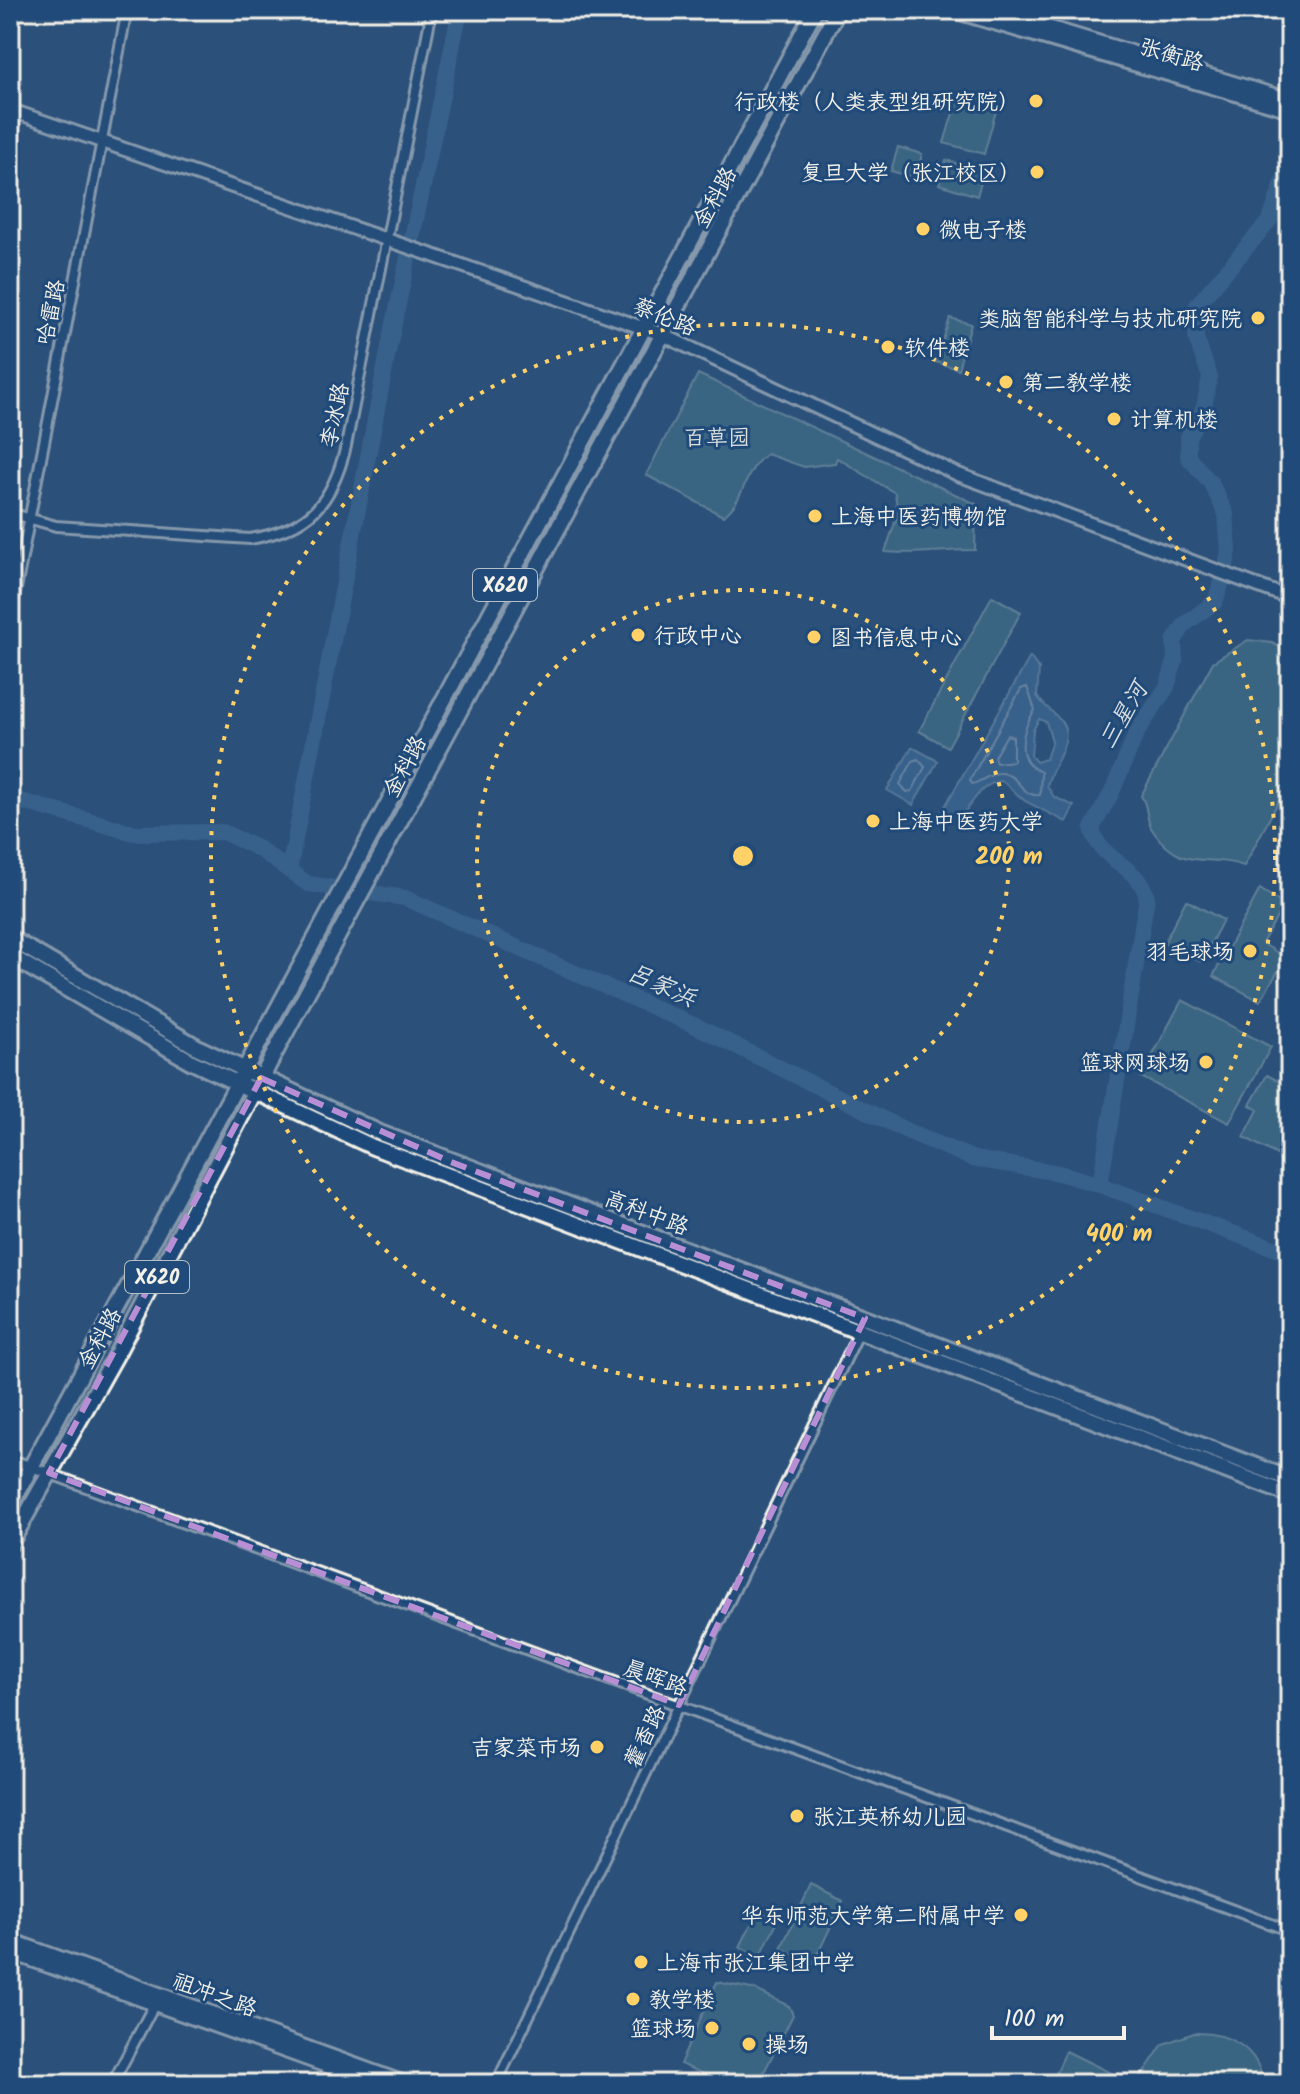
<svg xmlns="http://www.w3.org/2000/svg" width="1300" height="2094" viewBox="0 0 1300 2094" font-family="Kalam,'LXGW WenKai TC',sans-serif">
  <rect width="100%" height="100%" fill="#2b517a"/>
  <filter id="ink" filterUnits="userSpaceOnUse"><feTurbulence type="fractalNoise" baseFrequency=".0125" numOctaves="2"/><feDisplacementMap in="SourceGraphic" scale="16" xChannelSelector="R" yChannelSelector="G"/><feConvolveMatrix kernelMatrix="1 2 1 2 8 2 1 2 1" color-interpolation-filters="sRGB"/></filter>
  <g filter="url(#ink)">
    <path fill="#4b7f8c" stroke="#a0b8ba" stroke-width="2" d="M959,93L998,104L984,154L944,143Z
      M898,147L922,154L916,178L891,171Z
      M946,160L984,172L977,196L939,184Z
      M950,318L971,324L958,369L936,362Z
      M698,374L976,504L975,550C945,550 914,555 885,552L898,514L895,493L837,458L835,463L804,467L767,454C744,468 745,502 723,516L646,475Z
      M992,596L1021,612L948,747L919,731Z
      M1248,640L1272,643L1290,652V780L1244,866C1206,852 1183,874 1153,831C1145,820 1149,807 1141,796L1213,662Z
      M1260,889L1284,905L1262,943L1286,958L1260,1001L1213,976Z
      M1186,900L1223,920L1201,962L1164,943Z
      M1182,1000L1271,1047L1229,1123L1141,1077Z
      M1267,1075L1290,1087V1162L1244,1137L1258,1110L1250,1105Z
      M811,1885L843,1901L813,1964L781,1948Z
      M758,1910L778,1920L760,1957L740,1947Z
      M717,1982L756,1990L789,2006L793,2015L758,2084H699L704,2074L680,2064Z
      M1194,2033C1227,2032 1259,2047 1263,2084H1136L1163,2044Z
      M1066,2051L1123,2079L1121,2084H1051Z"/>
    <path fill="#4575a1" stroke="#8ba7bd" stroke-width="2" fill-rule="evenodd" d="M1030,657L1039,669L1037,696C1043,706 1053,711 1060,720C1077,740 1051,764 1047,786L1054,797L1074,806L1066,822L1025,801L1002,781C982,783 975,799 964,813L940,815ZM1039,719L1046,722L1052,741L1046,759L1036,762L1031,756L1033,730Z
      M912,747L938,761L913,805L887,790Z"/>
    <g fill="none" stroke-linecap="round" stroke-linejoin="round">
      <path stroke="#aebfcc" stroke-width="2" d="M1027,687L1035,710C1021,730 1014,762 1041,772L1040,795C1022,798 1019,775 1002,773C990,772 982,782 972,784L970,780L975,771L1021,689Z
        M1007,735L1013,737V761L996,763L994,757Z
        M918,759L925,767L912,791L907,792L900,784L913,761Z"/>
      <path stroke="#4575a1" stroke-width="16" d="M10,798L134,833L223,832L259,849L308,884L405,898L700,1028L907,1131L974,1159L1059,1173L1100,1185L1290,1254
        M289,871L387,357L460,10
        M1100,1185L1147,897C1138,864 1099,862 1092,828L1112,792L1137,732L1167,687L1175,661L1174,641L1185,624L1215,602L1224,575L1229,551L1226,514L1211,483L1188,457V437L1204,407L1210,377L1196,338L1197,305L1270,220L1290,162"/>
      <g stroke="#f4f1e8" stroke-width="14">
        <path id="minor" d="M10,513L56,526L250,539C309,529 332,504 346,446L432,10
          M10,620L127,10
          M10,1459L1290,1931
          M112,2084L155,2003
          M496,2084L861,1328"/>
      </g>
      <g stroke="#f4f1e8" stroke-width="17">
        <path id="tertiary" d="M10,110L661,334L957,474L1290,598"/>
      </g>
      <g stroke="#f4f1e8" stroke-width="18">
        <path id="secondary" d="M950,10L1290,110
          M991,10L1290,100
          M10,1940L407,2084
          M10,1952L377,2084"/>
      </g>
      <g stroke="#f4f1e8" stroke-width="20">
        <path id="primary" d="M10,938L199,1048L380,1133L1290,1479
          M10,956L192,1062L373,1147L1290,1495
          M10,1506L815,10
          M10,1544L116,1355L280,1043L838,10"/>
      </g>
      <use href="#minor" stroke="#1f4a7a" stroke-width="8"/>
      <use href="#tertiary" stroke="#1f4a7a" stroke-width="11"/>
      <use href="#secondary" stroke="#1f4a7a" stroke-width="12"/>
      <use href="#primary" stroke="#1f4a7a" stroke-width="14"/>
    </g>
  </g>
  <path d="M0 0H1300V2094H0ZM261,1078L451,1162L865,1318L679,1705L49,1473Z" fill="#2b517a" fill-opacity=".55" fill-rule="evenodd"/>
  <path fill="none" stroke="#b88ed4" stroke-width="6" stroke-dasharray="16 10" stroke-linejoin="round" d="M261,1078L451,1162L865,1318L679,1705L49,1473Z"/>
  <g fill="none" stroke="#ffd166" stroke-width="4" stroke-dasharray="4 8">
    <circle cx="743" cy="856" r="266"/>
    <circle cx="743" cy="856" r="532"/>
  </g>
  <g fill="#ffd166" stroke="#1f4a7a" stroke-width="3">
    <circle cx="1036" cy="101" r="8"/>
    <circle cx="1037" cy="172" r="8"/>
    <circle cx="923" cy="229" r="8"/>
    <circle cx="1258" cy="318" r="8"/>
    <circle cx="888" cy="347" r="8"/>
    <circle cx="1006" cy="382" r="8"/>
    <circle cx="1114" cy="419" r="8"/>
    <circle cx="815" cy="516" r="8"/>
    <circle cx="638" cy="635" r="8"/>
    <circle cx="814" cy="637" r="8"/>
    <circle cx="873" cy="821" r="8"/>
    <circle cx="1250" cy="951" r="8"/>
    <circle cx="1206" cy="1062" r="8"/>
    <circle cx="597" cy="1747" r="8"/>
    <circle cx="797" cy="1816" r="8"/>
    <circle cx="1021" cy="1915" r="8"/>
    <circle cx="641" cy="1962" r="8"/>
    <circle cx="633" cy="1999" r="8"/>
    <circle cx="712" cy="2028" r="8"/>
    <circle cx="749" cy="2044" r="8"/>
  </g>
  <g text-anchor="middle" stroke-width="6" stroke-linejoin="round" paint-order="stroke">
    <g fill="#1f4a7a" stroke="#b4bfc7" stroke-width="2">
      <rect x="473" y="569" width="64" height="32" rx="6"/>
      <rect x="125" y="1261" width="64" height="32" rx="6"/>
    </g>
    <g font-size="20" font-weight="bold" fill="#f4f1e8">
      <text x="505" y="592">X620</text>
      <text x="157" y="1284">X620</text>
    </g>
    <g font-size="22" fill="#f4f1e8" stroke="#1f4a7a">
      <text transform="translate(1172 54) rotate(16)" y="8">张衡路</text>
      <text transform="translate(714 197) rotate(-61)" y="8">金科路</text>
      <text transform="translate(50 312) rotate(-79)" y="8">哈雷路</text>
      <text transform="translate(665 316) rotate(22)" y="8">蔡伦路</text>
      <text transform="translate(334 415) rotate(-78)" y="8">李冰路</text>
      <text transform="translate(404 766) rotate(-62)" y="8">金科路</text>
      <text transform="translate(647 1212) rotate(21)" y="8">高科中路</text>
      <text transform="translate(99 1338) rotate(-61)" y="8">金科路</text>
      <text transform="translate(656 1677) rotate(20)" y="8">晨晖路</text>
      <text transform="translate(644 1736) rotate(-64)" y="8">藿香路</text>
      <text transform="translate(215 1994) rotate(20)" y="8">祖冲之路</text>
    </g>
    <g font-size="22" fill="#f4f1e8" stroke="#1f4a7a" text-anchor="start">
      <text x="1020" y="109" text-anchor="end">行政楼（人类表型组研究院）</text>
      <text x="1021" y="180" text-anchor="end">复旦大学（张江校区）</text>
      <text x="939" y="237">微电子楼</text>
      <text x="1242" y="326" text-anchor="end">类脑智能科学与技术研究院</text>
      <text x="904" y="355">软件楼</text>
      <text x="1022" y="390">第二教学楼</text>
      <text x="1130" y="427">计算机楼</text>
      <text x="831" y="524">上海中医药博物馆</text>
      <text x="654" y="643">行政中心</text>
      <text x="830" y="645">图书信息中心</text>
      <text x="889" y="829">上海中医药大学</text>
      <text x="1234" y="959" text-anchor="end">羽毛球场</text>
      <text x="1190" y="1070" text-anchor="end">篮球网球场</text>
      <text x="581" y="1755" text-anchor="end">吉家菜市场</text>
      <text x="813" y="1824">张江英桥幼儿园</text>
      <text x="1005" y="1923" text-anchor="end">华东师范大学第二附属中学</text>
      <text x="657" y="1970">上海市张江集团中学</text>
      <text x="649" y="2007">教学楼</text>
      <text x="696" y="2036" text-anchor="end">篮球场</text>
      <text x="765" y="2052">操场</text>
    </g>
    <g font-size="22" fill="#dbe0da" stroke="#1f4a7a">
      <text x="717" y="445">百草园</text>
    </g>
    <g font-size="24" font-style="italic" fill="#dadedd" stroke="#1f4a7a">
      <text transform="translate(1123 715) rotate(-60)" y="8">三星河</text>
      <text transform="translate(662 985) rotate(24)" y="8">吕家浜</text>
    </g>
  </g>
  <circle cx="743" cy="856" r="12" fill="#ffd166" stroke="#1f4a7a" stroke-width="4"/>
  <g font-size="24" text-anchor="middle" font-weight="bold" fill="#ffd166" stroke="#1f4a7a" stroke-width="6" stroke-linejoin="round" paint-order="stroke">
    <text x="1009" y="864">200 m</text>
    <text x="1119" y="1241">400 m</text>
  </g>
  <rect width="1300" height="2094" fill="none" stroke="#1f4a7a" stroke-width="40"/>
  <rect x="20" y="20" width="1260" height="2054" fill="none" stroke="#f4f1e8" stroke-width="3" filter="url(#ink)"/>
  <path d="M992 2026v12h132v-12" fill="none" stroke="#f4f1e8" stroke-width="4"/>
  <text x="1004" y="2026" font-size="24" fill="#f4f1e8" stroke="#1f4a7a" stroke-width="6" paint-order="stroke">100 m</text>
</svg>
